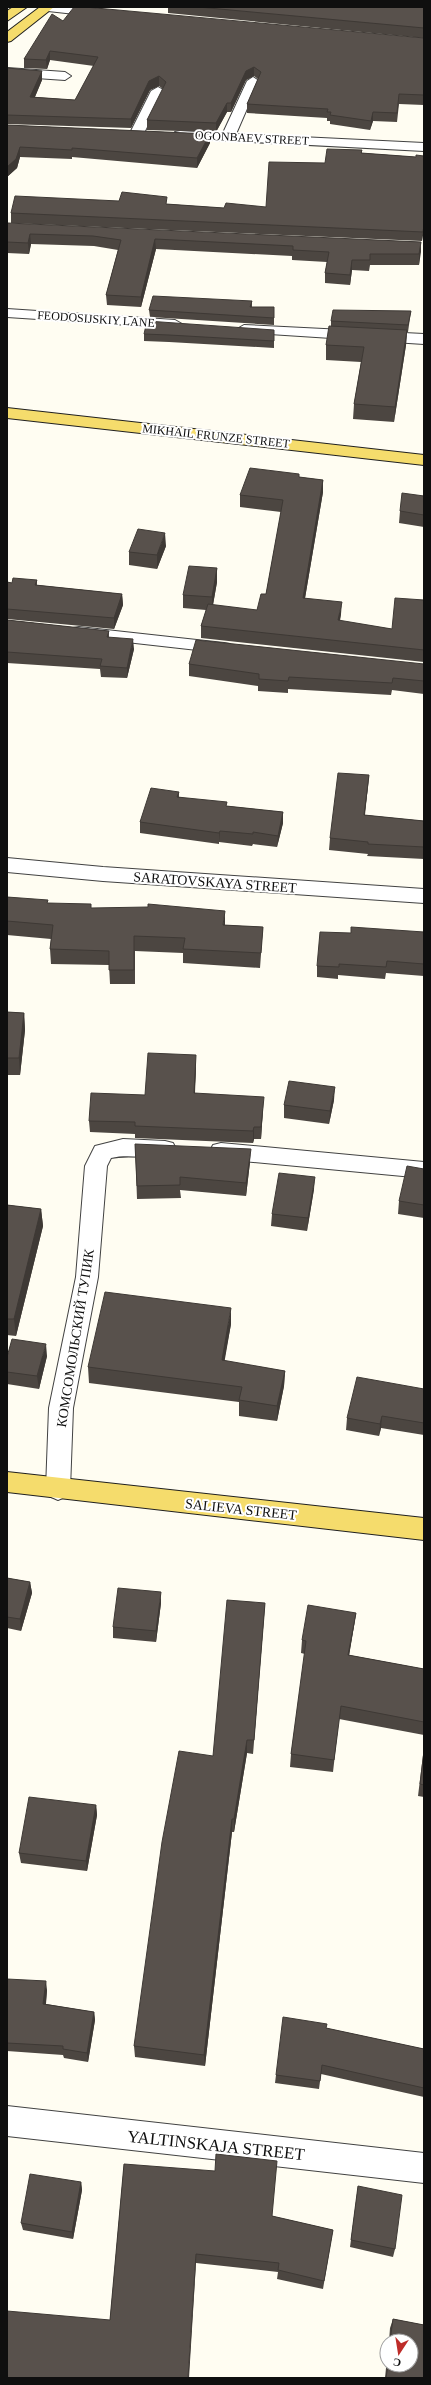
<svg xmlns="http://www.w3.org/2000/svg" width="431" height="2385" viewBox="0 0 431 2385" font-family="'Times New Roman',serif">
  <rect width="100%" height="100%" fill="#fffdf2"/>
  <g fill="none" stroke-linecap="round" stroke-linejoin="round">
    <g stroke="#424242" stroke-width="2">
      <path id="minor" d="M42,7C54,7 102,4 108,13L102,17L48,11Z
        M7,68L65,72L71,76L65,80L7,76Z
        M253,77L259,81L236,134L424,143V151L175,138L173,135L175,132L180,131L223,133L247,81Z
        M158,87L165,91L144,133L137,137L132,136L130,133L151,91Z
        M7,309L175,320L182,324L175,328L7,317Z
        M244,325L424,334V344L239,332L237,329Z
        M79,627L224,643L230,644L233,648L230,652L224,653L73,636L70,632L73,628Z
        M7,858L103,867L424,889V903L103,881L7,872Z
        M123,1139L165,1141L173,1143L176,1149L173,1155C153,1161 131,1153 111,1158L107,1166L98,1277L73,1408L70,1489L67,1496L58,1500L49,1496L46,1489L49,1408L76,1277L85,1166L95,1146Z
        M221,1143L424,1162V1178L221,1159L213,1157L210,1151L213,1145Z
        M7,2106L424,2153V2183L7,2136Z"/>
    </g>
    <g stroke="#202020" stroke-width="2">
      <path id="major" d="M13,7H27L7,21V11Z
        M40,7H54L11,41L7,42V32Z
        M7,408L424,455V465L7,418Z
        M7,1472L424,1518V1540L7,1492Z"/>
    </g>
    <use href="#minor" fill="#fff" fill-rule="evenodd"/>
    <use href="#major" fill="#f5dc6c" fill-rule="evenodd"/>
  </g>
  <path fill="#4c4641" d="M103,7H116L115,8Z
    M168,7H424V38L168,13Z
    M63,21L424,38V105L399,104L397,122L373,121L370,130L330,124V121H327V118L247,113V104L258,79L254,76L246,80L231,112H227L216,132L147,130V120L163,89L159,86L150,90L131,128L7,124V68L42,71V80L35,97L75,100L94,66L50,60L47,69L24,68V59Z
    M7,125L210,134V143L197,168L72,157V159L20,157L17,168L7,177Z
    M362,150V153L416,157L424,156V230L422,241L11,223V213L167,204L224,208L266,207L325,163Z
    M7,225L421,242L419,265H370L369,271L352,270L350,285L325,283V273L327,262L292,260V256L156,249L141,307L107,305L106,295L118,250L94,246L31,244L29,254L7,253Z
    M252,301V307H274V325L150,317L149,310Z
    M411,311L408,332H407L406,345L394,422L353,419L354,404L361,362L326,360V345L331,326V321Z
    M274,330V348L169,342L144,341V334Z
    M299,474V477L323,480V492L305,598L341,614L340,621L392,629L424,632V662L201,638V626L206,610L183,608V595L217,568V582L213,605L257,610L266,594L281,512L240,507V495Z
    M424,496V527L399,523L400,511Z
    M166,546L157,569L129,565V552Z
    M37,580V585L122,594L123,605L114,629L7,619V582L12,583Z
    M7,620L109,631V637L134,649L127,678L101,677L100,669L7,663Z
    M189,664H424V694L392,690L391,695L288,689V693L258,691V686L189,676Z
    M369,775L365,815L424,821V859L367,856L368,854L329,850L330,838Z
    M179,792V797L227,806L283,812V823L277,847L253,844L252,846L219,842V844L140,833V822Z
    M7,897L48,903L225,925L263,927L260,968L183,963V953L135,951V984H110L109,965L51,964L50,949L51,939L7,935Z
    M424,932V976L386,973L385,979L338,975V979L317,977V966L351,933Z
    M7,1012L24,1013L25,1030L20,1075H7Z
    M196,1067L195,1093L263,1109L261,1139H254L253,1143L135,1138V1134L90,1132L89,1121L145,1095Z
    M334,1100L329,1124L284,1118V1105Z
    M135,1144L250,1162L246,1196L180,1190L181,1198L137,1199Z
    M424,1169V1218L398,1214L399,1201Z
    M314,1189L307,1231L271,1226L272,1214Z
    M7,1205L41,1209L43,1226L16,1336L7,1335Z
    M231,1324L224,1361L285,1371L284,1386L277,1421L239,1416V1402L89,1383L88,1367Z
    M47,1356L39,1389L7,1384V1357Z
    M424,1389V1435L381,1428L379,1436L346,1430L347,1418Z
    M7,1578L30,1582L32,1593L21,1631L7,1628Z
    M161,1603L156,1642L113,1638V1627Z
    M265,1603L264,1617L253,1754L247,1753L234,1832H232L205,2066L135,2057L134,2046L213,1756Z
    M356,1613L354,1626L349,1655L424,1669V1735L339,1719L333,1772L290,1767L291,1754L305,1654L301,1653L302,1640Z
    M424,1747V1797L418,1796Z
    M96,1805L97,1815L87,1871L21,1863L19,1853Z
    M7,1979L47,1990L46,2004L94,2012L95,2020L88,2062L64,2058L63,2055L7,2051Z
    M326,2028L424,2049V2097L321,2074L319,2089L275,2083L276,2075Z
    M124,2164L272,2216L333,2230L323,2289L277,2279L278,2272L196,2263L110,2320Z
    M81,2182L82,2190L73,2239L23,2230L21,2223Z
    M358,2186L395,2249L393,2257L350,2247Z
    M393,2319L424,2325V2378H385L387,2358V2365H411V2341H389L390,2328Z"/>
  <path fill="#3e3935" d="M50,51V60L47,69L46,60Z
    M254,67V76L246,80L231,112V103L246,71Z
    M42,71V80L31,106L30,97Z
    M159,76V86L150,90L131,128V119L149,81Z
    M227,103V112L216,132V123Z
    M373,112V121L370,130L371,121Z
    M210,134V143L197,168V158Z
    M20,147V157L17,168L7,177V167Z
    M424,225V230L422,241L423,232Z
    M30,234L31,244L29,254L28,243Z
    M155,239L156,249L141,307V297Z
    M421,242V252L419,265V254Z
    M352,260V270L350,285V275Z
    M407,330L406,345L394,422L395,407Z
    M323,480V492L303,610V598Z
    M165,533L166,546L157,569V555Z
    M217,568V582L212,610V597Z
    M122,594L123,605L114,629V618Z
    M342,602L341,614L337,632L338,620Z
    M133,639L134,649L127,678V668Z
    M369,775L368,787L363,827L364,815Z
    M283,812V823L277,847L278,836Z
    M220,831L219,842V844V833Z
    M225,911V925H223Z
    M24,1013L25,1030L20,1075L19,1058Z
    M196,1055V1067L194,1105V1093Z
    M335,1087L334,1100L329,1124L330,1111Z
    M264,1097L263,1109L261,1139V1127Z
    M254,1127V1139L253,1143V1131Z
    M251,1149L250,1162L246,1196V1183Z
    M315,1177L314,1189L307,1231L308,1218Z
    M41,1209L43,1226L16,1336L14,1319Z
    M231,1308V1324L222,1376V1360Z
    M46,1344L47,1356L39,1389L37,1376Z
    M285,1371L284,1386L277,1421V1406Z
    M382,1416L381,1428L379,1436L380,1424Z
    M30,1582L32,1593L21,1631L20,1619Z
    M161,1592V1603L156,1642V1631Z
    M265,1603L264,1617L253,1754L254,1740Z
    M356,1613L354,1626L347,1668L348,1655Z
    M247,1740V1753L234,1832V1819Z
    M96,1805L97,1815L87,1871L86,1861Z
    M232,1819V1832L205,2066L204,2055Z
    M46,1981L47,1990L45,2012L43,2004Z
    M94,2012L95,2020L88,2062L87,2053Z
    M81,2182L82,2190L73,2239L72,2232Z
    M196,2254V2263L189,2378H188Z"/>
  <path fill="#58514c" stroke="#3e3935" d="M74,7H85L424,38V95L399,94L397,113L373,112L371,121L330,115L331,112H327L328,109L247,104L261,72L254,67L246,71L231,103H227L216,123L147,120L166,82L159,76L149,81L131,119L7,115V68L42,71L30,97L75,100L98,57L50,51L46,60L24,59L52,14L63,21Z
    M198,7H424V28Z
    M7,125L210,134L197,158L72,148V150L20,147L16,159L7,167Z
    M327,149L362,150L361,153L416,157V155L424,156V225L423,232L11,213L15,196L119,201L122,192L167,197L166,204L224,208L226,203L266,207L269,162L325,163Z
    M8,223L421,242L419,254H370V260H352L350,275L325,273L329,252L293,250V246L155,239L141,297L106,295L121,240L93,236L30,234L28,243L7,242V225Z
    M153,296L252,301L250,307H274V318L149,310Z
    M333,310L411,311L408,325L331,321Z
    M147,321L274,330V341L169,335L144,334Z
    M329,326L407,330L395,407L354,404L364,347L326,345Z
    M250,468L299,474V477L323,480L303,598L342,602L338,620L392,629L395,598L424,600V650L201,626L208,604L257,610L261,594H266L283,500L240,495Z
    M402,493L424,496V515L400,511Z
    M138,529L165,533L157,555L129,552Z
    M189,566L217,568L212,597L183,595Z
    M13,578L37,580L35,585L122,594L114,618L7,609V582L12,583Z
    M7,620L109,631L107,637L133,639L127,668L100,666L102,659L7,652Z
    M196,640L424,664V681L393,678L392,683L289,677L288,681L259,679V674L189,664Z
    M338,773L369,775L364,815L424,821V847L368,844V842L330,838Z
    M151,788L179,792L177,797L227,802L226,806L283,812L278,836L253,832V834L220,831L219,833L140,822Z
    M7,897L48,900L47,903L91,904V908L148,907V904L225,911L223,925L263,927L261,953L183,949L185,938L134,936V970H109V951L50,949L53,925L7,921Z
    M351,927L424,932V964L387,961L386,967L339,964V967L317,966L320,932L351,933Z
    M7,1012L24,1013L19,1058H7Z
    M148,1053L196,1055L194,1093L264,1097L261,1127H254L253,1131L135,1126V1122L89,1121L91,1093L145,1095Z
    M289,1081L335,1087L330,1111L284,1105Z
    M135,1144L251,1149L246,1183L180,1177V1185L137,1186Z
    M407,1166L424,1169V1205L399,1201Z
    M279,1173L315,1177L308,1218L272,1214Z
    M7,1205L41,1209L14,1319H7Z
    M105,1292L231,1308L222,1360L285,1371L277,1406L239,1400L242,1387L88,1367Z
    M12,1339L46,1344L37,1376L7,1372V1357Z
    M357,1377L424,1389V1423L382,1416L380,1424L347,1418Z
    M7,1578L30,1582L20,1619L7,1617Z
    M118,1588L161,1592L156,1631L113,1627Z
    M227,1600L265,1603L254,1740H247L234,1819H232L204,2055L134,2046L162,1842L179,1751L213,1756Z
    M308,1605L356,1613L348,1655L424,1669V1722L341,1706L334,1760L291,1754L306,1641L302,1640Z
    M424,1751V1785L420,1784Z
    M29,1797L96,1805L86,1861L19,1853Z
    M7,1979L46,1981L43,2004L94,2012L87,2053L63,2049V2046L7,2043Z
    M283,2017L327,2024L326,2028L424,2049V2088L322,2065L320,2081L276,2075Z
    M216,2154L277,2161L272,2216L333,2230L324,2281L278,2270L279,2263L196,2254L188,2378H7V2311L110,2320L124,2164L215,2171Z
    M30,2174L81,2182L72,2232L21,2223Z
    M358,2186L402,2195L395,2249L351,2240Z
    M393,2319L424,2325V2378H386L388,2365H411V2341H390Z"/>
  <g text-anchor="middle" stroke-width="4" stroke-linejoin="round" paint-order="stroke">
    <g font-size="12" fill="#0f0f0f" stroke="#fff">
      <text transform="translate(252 138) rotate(3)" y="4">OGONBAEV STREET</text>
      <text transform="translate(96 319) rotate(4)" y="4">FEODOSIJSKIY LANE</text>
      <text transform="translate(216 436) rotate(6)" y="4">MIKHAIL FRUNZE STREET</text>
    </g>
    <g font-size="14" fill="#0f0f0f" stroke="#fff">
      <text transform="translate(215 882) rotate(4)" y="5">SARATOVSKAYA STREET</text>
      <text transform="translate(75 1338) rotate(-81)" y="5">КОМСОМОЛЬСКИЙ ТУПИК</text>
      <text transform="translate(241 1509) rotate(6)" y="5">SALIEVA STREET</text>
    </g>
    <g font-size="17" fill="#0f0f0f" stroke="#fff">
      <text transform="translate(216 2145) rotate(6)" y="6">YALTINSKAJA STREET</text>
    </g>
  </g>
  <rect width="431" height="2385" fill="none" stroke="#0f0f0f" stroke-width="16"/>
  <g transform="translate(399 2353) rotate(192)"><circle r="19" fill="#ffffff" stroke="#9f9f9f"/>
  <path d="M0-3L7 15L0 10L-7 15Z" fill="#be2c29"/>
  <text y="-6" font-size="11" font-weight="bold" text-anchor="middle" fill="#0f0f0f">С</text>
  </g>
</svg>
